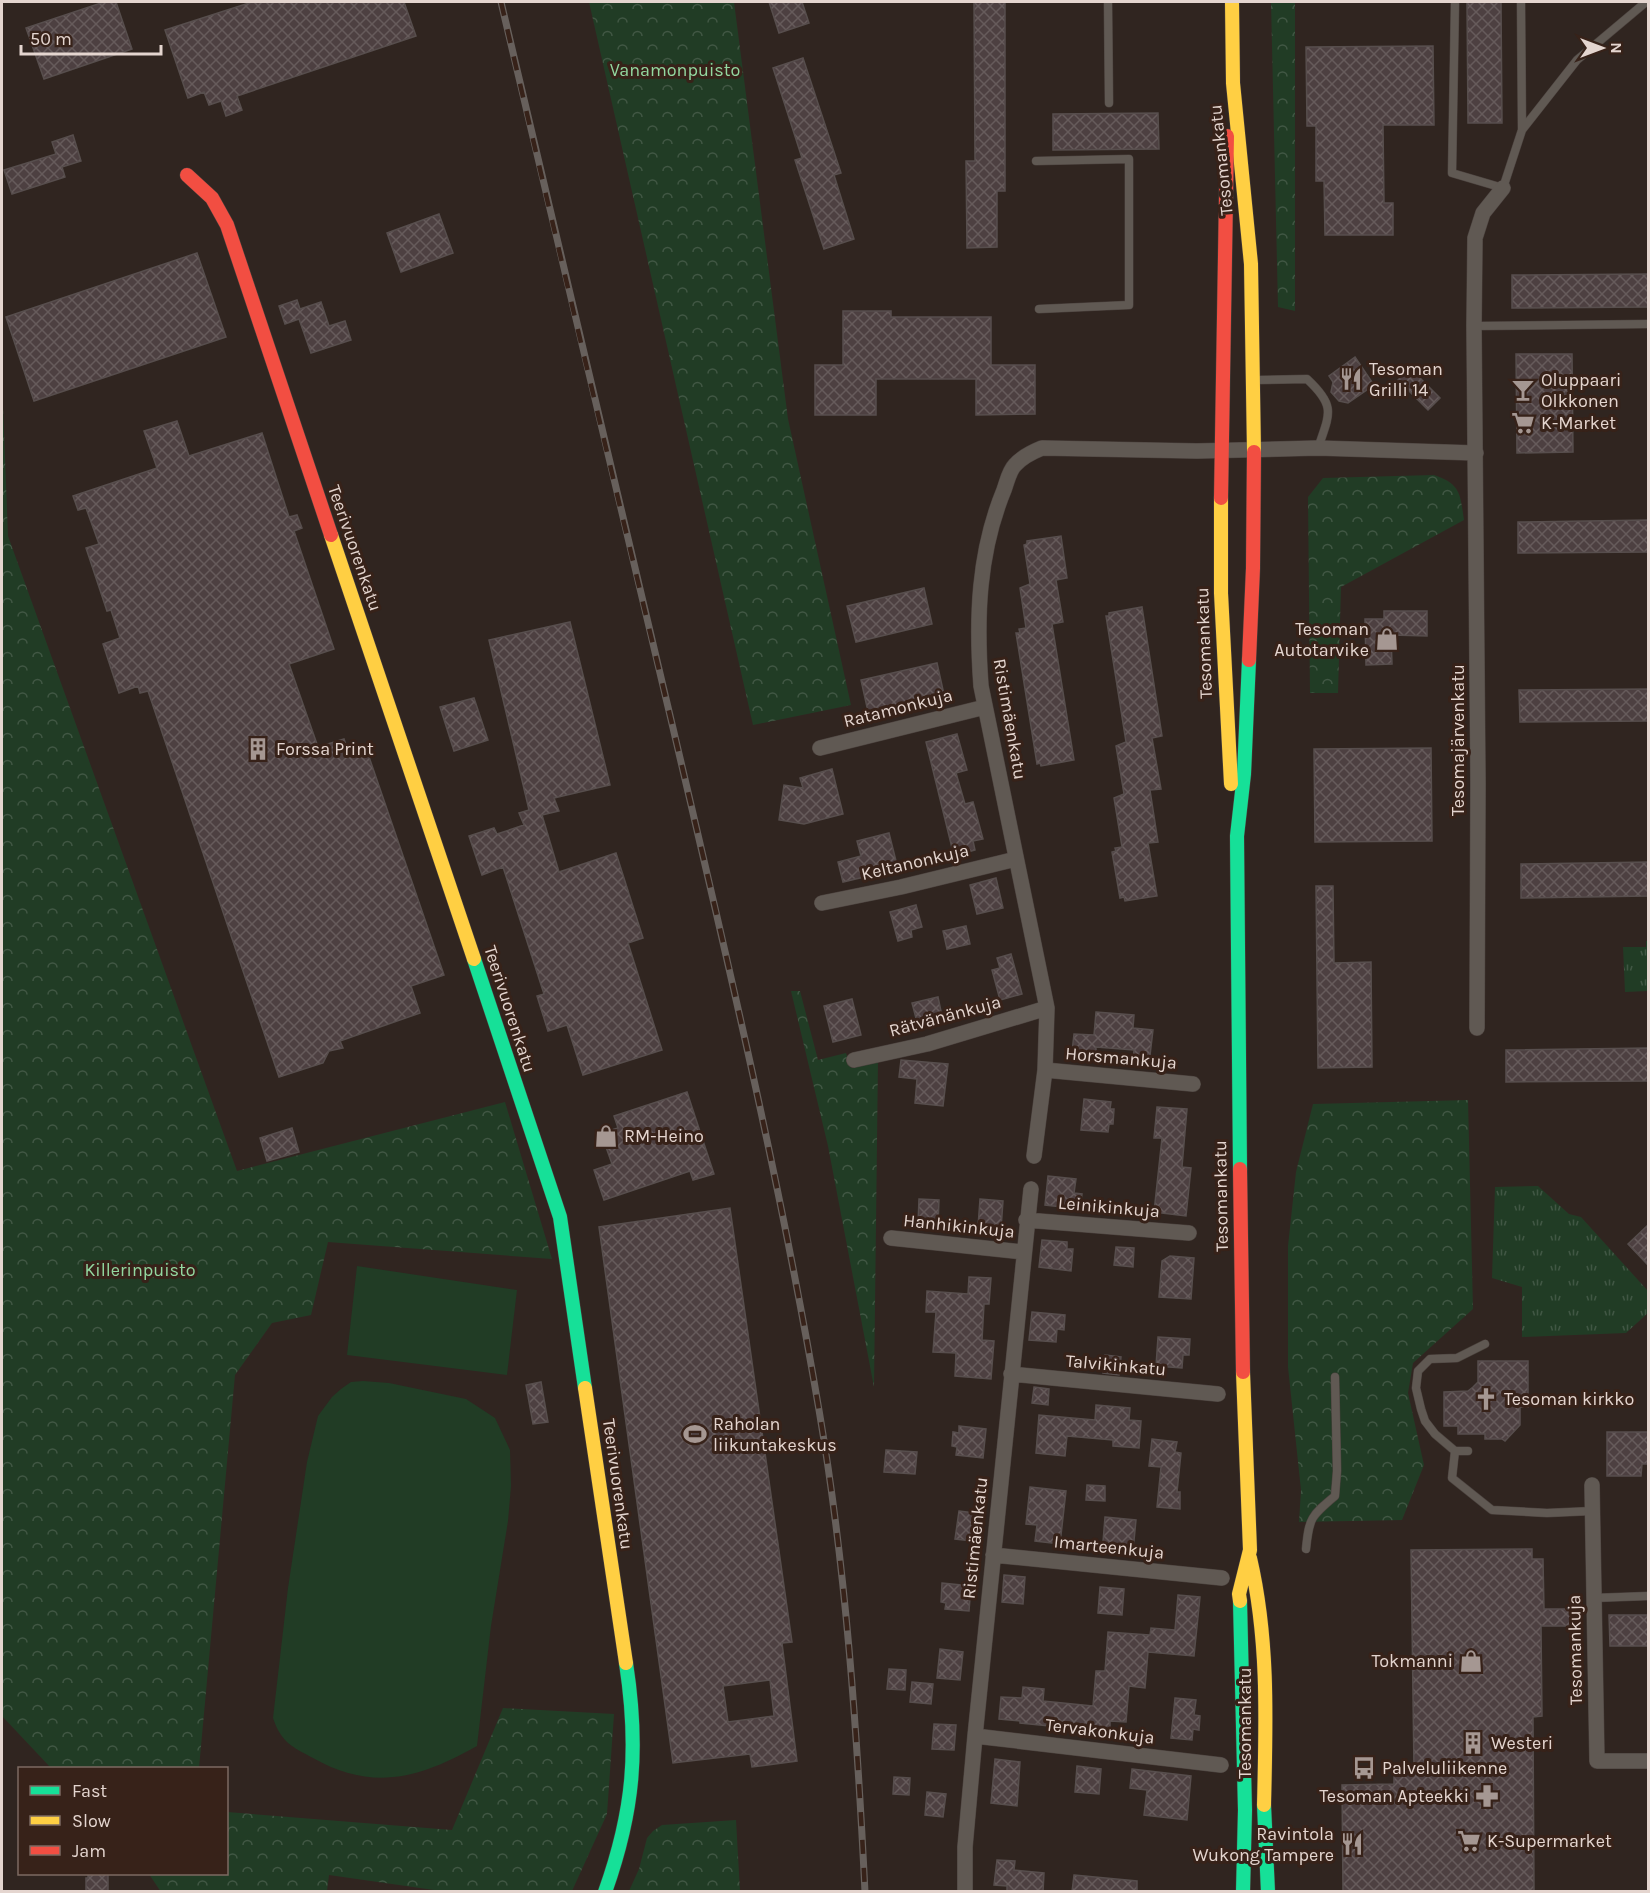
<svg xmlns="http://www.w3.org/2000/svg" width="1650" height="1893" viewBox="0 0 1650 1893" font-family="Karla,sans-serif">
  <defs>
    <pattern id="forest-crowns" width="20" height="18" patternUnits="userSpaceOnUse" patternTransform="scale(1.5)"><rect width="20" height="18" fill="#213c25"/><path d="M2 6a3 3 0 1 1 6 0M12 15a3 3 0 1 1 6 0" fill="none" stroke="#415744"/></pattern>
    <pattern id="park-tufts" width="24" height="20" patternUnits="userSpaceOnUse" patternTransform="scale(1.5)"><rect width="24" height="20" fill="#213c25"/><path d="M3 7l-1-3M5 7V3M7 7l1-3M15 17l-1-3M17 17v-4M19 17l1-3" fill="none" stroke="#415744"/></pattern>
    <pattern id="building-cross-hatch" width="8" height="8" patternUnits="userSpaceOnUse" patternTransform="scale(1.5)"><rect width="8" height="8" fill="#4d4041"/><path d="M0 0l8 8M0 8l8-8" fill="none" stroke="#665b5b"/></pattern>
  </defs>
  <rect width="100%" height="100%" fill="#302520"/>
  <path fill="#213c25" d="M357,1266L517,1290L507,1375L347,1355Z
    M363,1381L389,1383L466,1399L495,1418L510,1450L511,1486L508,1521L491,1626L477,1746C420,1778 373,1792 313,1758C292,1747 281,1742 273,1718L288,1588L307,1462L318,1416L332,1397L341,1389L351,1382Z"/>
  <path fill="url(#forest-crowns)" d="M589,2H734L788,419L851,705L753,725Z
    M1271,2H1295V311L1278,307Z
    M2,379L8,536L237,1171L505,1102L552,1259L328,1242L311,1315L272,1323L235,1375L199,1768H51L2,1716Z
    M1434,475C1461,484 1460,494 1464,520L1341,587L1338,693H1310L1308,497L1323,478Z
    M791,991H800L818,1060L846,1053L851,1068L878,1060L874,1387L828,1146Z
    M1468,1100L1473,1309L1413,1363L1408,1393L1424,1465L1402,1520L1299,1522L1301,1490L1288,1367V1246L1296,1172L1313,1104Z
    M503,1708L614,1714L607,1814L572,1891H441L329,1875L327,1891L161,1892L149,1874H226L227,1812L452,1830Z
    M736,1820L740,1891H629L639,1869L647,1838L653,1831L662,1825Z"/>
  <path fill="url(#park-tufts)" d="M1646,941H1648V991L1625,992L1623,947H1646Z
    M1538,1186L1569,1214L1581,1217L1648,1291V1313L1626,1333L1522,1337V1287L1492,1278L1495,1187Z"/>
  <path fill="url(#building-cross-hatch)" stroke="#574e4d" stroke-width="1.5" fill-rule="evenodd" d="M104,2H116L132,49L44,79L26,28Z
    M252,2H404L416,36L237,96L242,110L226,116L221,101L209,105L204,92L188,98L165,30Z
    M769,2H802L809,23L779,33Z
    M974,2H1005V191H997V247L967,248L966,161H975Z
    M1467,2H1501L1502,123H1468Z
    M1433,46L1434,125H1383L1384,203H1393V235H1325L1324,181H1316V126H1307L1306,47Z
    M803,58L841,173L834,175L854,239L824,249L795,160L802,158L773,68Z
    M1158,113L1159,149L1053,150V114Z
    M73,135L81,161L62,167L65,177L12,194L4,170L56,154L52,142Z
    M439,214L453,253L401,272L387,233Z
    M197,253L226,337L34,401L6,317Z
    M1648,274V307L1512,308V275Z
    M297,300L300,309L321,302L329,326L345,321L351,340L311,353L299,319L285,324L279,306Z
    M843,311H891V317H991V365H1035V414L976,415V379H876V415H815V365H843Z
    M1516,354H1572L1573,452L1517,453Z
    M1355,357L1374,385L1348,403L1339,401L1331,392L1333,382L1329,376Z
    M1410,368L1440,398L1428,410L1398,380Z
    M177,421L189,456L262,433L289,517L297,515L302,528L294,531L334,649L289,664L318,747L344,739L350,757L367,751L444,975L411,986L420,1013L340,1041L343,1048L329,1051L323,1063L279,1077L148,691L140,693L138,686L119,693L103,644L120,638L111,610L107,611L86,548L99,544L86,508L78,510L73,496L157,468L144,431Z
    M1648,520V552L1518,553V522Z
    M1061,536L1067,578L1056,580L1063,622L1052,624L1074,760L1041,766L1040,763L1037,764L1016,633H1020L1019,629L1026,628L1020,588L1030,584L1024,545L1027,544V541Z
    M924,588L932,624L856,642L847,606Z
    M1142,607L1162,736L1152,738L1161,789L1150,790L1158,842L1148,843L1157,896L1125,901L1124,897L1120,898L1112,852L1116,851L1115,848L1122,847L1114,798L1124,794L1116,746L1126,742L1106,616H1109V613Z
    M1384,611H1427V636L1391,635L1392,664L1366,665L1365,619H1384Z
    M570,622L610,785L554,798L559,811L542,815L559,872L616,853L643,938L628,943L662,1050L583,1075L567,1025L548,1031L537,996L544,994L503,867L482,875L469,836L494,828L497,834L524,825L519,813L529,810L489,640Z
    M937,663L945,699L869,716L861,680Z
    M1648,689V721L1520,722L1519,690Z
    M474,698L488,740L454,751L440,707Z
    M957,734L967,770L956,773L965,804L973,802L983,839L973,841L975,850L954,856L926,742Z
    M1431,748L1432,841L1315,842L1314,749Z
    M832,769L843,814L804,824L779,820L784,785L803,788L800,778Z
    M889,833L898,869L843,882L838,862L861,856L857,841Z
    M1648,862V896L1521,898V864Z
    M996,878L1003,908L977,914L970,885Z
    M1316,886H1333L1334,963L1371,962L1372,1067L1318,1068Z
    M916,905L922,927L911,930L912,937L898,941L890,912Z
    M966,926L970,944L947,949L943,931Z
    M1011,954L1022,994L1000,1000L992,970L1000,968L997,958Z
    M938,997L942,1016L917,1022L912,1003Z
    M852,999L861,1035L833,1042L824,1006Z
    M1096,1012L1134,1015L1133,1028L1153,1030L1149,1064L1133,1062L1134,1050L1096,1047V1054L1072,1052L1074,1034L1094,1035Z
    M1648,1048V1081L1506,1082V1050Z
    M901,1060L948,1064L943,1106L915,1103L917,1079L899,1077Z
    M687,1092L714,1174L693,1180L690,1171L604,1200L594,1170L612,1164L601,1133L618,1128L614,1116Z
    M1084,1099L1111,1102L1110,1109H1114L1113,1124H1109L1108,1132L1081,1130Z
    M1157,1107L1187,1109L1182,1167L1191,1168L1186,1216L1154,1212L1162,1138H1154Z
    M292,1128L299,1152L267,1161L260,1138Z
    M1048,1176L1076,1179L1074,1193L1082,1194L1080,1209L1045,1205Z
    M919,1199L939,1200L938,1225L918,1224Z
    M980,1199L1003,1201L1001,1229L978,1227Z
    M730,1208L792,1642L782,1643L797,1761L752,1767L750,1754L673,1763L599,1227ZM770,1680L774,1716L728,1722L723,1686Z
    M1648,1225V1265L1628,1244Z
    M1042,1240L1067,1242V1249H1073L1071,1271L1039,1267Z
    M1116,1247L1134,1248L1133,1267L1114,1265Z
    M1170,1256L1194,1258L1191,1299L1159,1297L1162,1261Z
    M969,1277L991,1278L989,1304H984L982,1340L994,1341L991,1379L955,1376L956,1353L933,1352L936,1312H926L927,1291L968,1294Z
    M1032,1312L1065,1315L1064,1330L1057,1329L1056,1342L1029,1340Z
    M1158,1337L1190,1339L1189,1355H1183L1182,1368L1156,1366Z
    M1105,1355L1121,1357L1119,1375L1103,1373Z
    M1478,1361H1528V1407H1520V1425L1505,1441L1502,1439H1485V1434H1458V1426H1444V1392L1468,1391L1473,1387L1478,1382Z
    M541,1382L548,1422L533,1424L526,1385Z
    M1034,1387L1049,1389L1048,1405L1032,1403Z
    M1096,1405L1130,1408L1129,1420L1141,1421L1139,1448L1113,1446V1440L1067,1436L1065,1456L1036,1453L1039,1415L1095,1420Z
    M959,1426L986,1429L983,1458L956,1455L957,1447L952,1446L953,1432L959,1433Z
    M1607,1432H1648V1464H1642L1641,1476H1607Z
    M1152,1439L1177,1442L1175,1452L1181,1453L1177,1492H1180V1509L1157,1507L1161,1467L1149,1466Z
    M886,1450L917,1452L915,1474L884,1472Z
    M1087,1485L1105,1486V1501L1086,1500Z
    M1030,1487L1066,1491L1060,1544L1035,1541L1037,1525L1026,1524Z
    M959,1511L982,1514L979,1535H973L972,1541L955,1539Z
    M1105,1517L1136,1520L1133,1551L1107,1548V1543L1103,1542Z
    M1532,1549V1559H1543L1544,1609H1577V1626H1541L1542,1716L1533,1717L1534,1892H1343L1342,1785L1394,1784V1771L1414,1770L1411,1550Z
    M1004,1575L1025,1577L1023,1604L1002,1602Z
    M942,1583L971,1586L969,1611L945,1609L946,1603L941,1602Z
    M1100,1587L1124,1589L1122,1615L1098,1613Z
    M1178,1595L1200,1597L1194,1656L1148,1652L1145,1688L1129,1686L1126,1722L1110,1721V1732L1020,1723V1721L999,1719L1001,1697L1022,1698L1023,1687L1044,1689L1043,1701L1093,1706L1096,1671H1105L1108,1632L1150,1635L1151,1628L1175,1630Z
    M1609,1615H1648V1646H1610Z
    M940,1649L963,1652L960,1680L937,1678Z
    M889,1669L906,1670L905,1690L887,1689Z
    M912,1682L933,1684L931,1704L910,1702Z
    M1175,1698L1196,1700L1194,1715L1200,1716L1199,1730L1193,1729L1192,1740L1171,1738Z
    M934,1724L956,1725L954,1750L932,1749Z
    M995,1759L1020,1762L1017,1806L991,1803Z
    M1077,1766L1101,1769L1099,1794L1075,1792Z
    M1132,1769L1191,1776L1187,1820L1144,1815L1147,1790L1130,1788Z
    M894,1777L910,1778L909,1795L893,1794Z
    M927,1792L946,1794L943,1817L925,1815Z
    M997,1860L1015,1861L1014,1870L1044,1873L1043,1892H1007V1886L994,1885Z
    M88,1874H108V1892H86V1878H88Z
    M1074,1875L1137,1881V1892H1072Z"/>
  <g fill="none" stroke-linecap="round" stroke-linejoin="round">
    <g stroke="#4b423e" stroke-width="9">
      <path id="lane" d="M1108,2L1109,103
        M1455,2L1452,173L1503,188L1522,130L1577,60L1646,2
        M1521,2L1522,130
        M1036,161L1129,159V305L1039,309
        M1474,326L1648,324
        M1257,380L1307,379C1336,406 1330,413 1318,448
        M1485,1344L1457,1358L1430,1359L1418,1371L1416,1388L1421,1409L1425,1421L1435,1434L1455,1451L1452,1478L1492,1510L1547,1513L1592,1511
        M1455,1451H1468
        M1306,1549C1309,1518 1311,1516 1335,1496L1337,1471L1335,1377
        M1593,1598L1648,1596"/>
    </g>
    <g stroke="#4b423e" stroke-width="16">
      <path id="street" d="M820,748L985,707
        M822,903L901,887L1016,859
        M1477,1028L1478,783L1474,326L1475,238L1483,213L1503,188
        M854,1060L927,1044L1047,1008
        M1045,1070L1193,1084
        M1034,1156L1045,1070L1047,1008L981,686C976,619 978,553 1004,490C1007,482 1009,471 1015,465C1022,457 1032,452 1042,448L1197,451L1318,448L1476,453
        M1026,1220L1189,1233
        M891,1238L1023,1252
        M1011,1374L1218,1394
        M1592,1485L1597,1761H1648
        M993,1555L1222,1578
        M975,1736L1221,1765
        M965,1892V1847L975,1736L1031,1189"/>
    </g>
    <g stroke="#4b423e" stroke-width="15">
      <path id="fast" d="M474,959L560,1217L585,1388
        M1240,1169L1237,836L1244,774L1249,660
        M1240,1601L1245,1810L1243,1892
        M1264,1805L1268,1892
        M605,1892C634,1811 639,1748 626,1663"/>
    </g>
    <g stroke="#4b423e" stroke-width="15">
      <path id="slow" d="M1232,2L1233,83L1251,264L1254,452
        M1221,498V593L1231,784
        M331,535L474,959
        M585,1388L626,1663
        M1250,1558C1269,1640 1266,1722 1264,1805
        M1240,1601L1239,1594L1250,1550L1243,1372"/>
    </g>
    <g stroke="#4b423e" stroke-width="15">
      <path id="jam" d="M187,175L212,198L227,225L331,535
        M1221,498L1227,136
        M1249,660L1253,568L1254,452
        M1240,1169L1243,1372"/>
    </g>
    <use href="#lane" stroke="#605953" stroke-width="8"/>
    <use href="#street" stroke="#605953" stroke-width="15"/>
    <use href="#fast" stroke="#16e098" stroke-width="14"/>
    <use href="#slow" stroke="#ffcf43" stroke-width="14"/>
    <use href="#jam" stroke="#f24e42" stroke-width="14"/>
    <g stroke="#67605c" stroke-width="7">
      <path id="rail" d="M501,2C557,244 615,486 673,728C726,954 780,1180 819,1410C846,1568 857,1731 865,1892"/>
    </g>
    <use href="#rail" stroke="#372219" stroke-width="4.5" stroke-dasharray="14" stroke-linecap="butt"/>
  </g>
  <defs>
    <g id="restaurant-bare" transform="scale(1.8)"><path d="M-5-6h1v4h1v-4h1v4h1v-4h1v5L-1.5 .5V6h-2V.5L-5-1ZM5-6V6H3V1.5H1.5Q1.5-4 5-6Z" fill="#a59792" stroke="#372219" stroke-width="2.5" paint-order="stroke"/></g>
    <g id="bar-bare" transform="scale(1.8)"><path d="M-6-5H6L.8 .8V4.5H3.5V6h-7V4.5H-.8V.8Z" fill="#a59792" stroke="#372219" stroke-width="2.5" paint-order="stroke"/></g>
    <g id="supermarket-bare" transform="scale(1.8)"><path d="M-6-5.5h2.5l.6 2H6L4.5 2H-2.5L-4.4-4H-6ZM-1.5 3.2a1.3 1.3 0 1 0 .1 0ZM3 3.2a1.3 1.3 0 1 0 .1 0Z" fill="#a59792" stroke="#372219" stroke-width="2.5" paint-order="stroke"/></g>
    <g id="shop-bare" transform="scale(1.8)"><path d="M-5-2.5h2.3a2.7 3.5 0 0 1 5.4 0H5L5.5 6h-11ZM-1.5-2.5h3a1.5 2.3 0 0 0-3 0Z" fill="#a59792" stroke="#372219" stroke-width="2.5" paint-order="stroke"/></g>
    <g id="building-bare" transform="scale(1.8)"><path d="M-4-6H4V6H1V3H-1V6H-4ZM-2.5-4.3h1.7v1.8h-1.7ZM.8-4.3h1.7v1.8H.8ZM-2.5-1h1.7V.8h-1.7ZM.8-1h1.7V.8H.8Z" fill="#a59792" stroke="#372219" stroke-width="2.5" paint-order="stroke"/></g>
    <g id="church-bare" transform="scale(1.8)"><path d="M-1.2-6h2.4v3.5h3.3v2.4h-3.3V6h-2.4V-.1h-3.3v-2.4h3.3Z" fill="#a59792" stroke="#372219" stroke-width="2.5" paint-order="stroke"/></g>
    <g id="stadium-bare" transform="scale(1.8)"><path d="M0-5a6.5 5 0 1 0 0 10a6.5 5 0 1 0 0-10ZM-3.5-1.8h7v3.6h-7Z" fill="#a59792" stroke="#372219" stroke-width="2.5" paint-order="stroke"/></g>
    <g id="bus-bare" transform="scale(1.8)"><path d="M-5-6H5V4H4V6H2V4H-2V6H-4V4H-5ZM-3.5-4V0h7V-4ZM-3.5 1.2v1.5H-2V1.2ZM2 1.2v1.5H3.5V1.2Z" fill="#a59792" stroke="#372219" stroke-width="2.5" paint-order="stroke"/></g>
    <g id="pharmacy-bare" transform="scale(1.8)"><path d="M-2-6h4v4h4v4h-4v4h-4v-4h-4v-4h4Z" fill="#a59792" stroke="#372219" stroke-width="2.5" paint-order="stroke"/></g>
  </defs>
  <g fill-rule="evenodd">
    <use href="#restaurant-bare" x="1351" y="379"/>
    <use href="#bar-bare" x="1523" y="390"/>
    <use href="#supermarket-bare" x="1523" y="423"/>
    <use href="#shop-bare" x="1387" y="639"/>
    <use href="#building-bare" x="258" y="749"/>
    <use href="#shop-bare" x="606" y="1136"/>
    <use href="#church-bare" x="1486" y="1399"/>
    <use href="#stadium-bare" x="695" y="1434"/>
    <use href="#shop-bare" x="1471" y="1661"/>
    <use href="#building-bare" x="1473" y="1743"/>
    <use href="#bus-bare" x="1364" y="1768"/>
    <use href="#pharmacy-bare" x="1487" y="1796"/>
    <use href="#supermarket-bare" x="1469" y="1841"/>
    <use href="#restaurant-bare" x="1352" y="1844"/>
  </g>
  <g text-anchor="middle" stroke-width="6" stroke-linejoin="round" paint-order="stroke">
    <g font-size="18" fill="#93d8a0" stroke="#372219">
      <text x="675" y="76">Vanamonpuisto</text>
      <text x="140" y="1276">Killerinpuisto</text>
    </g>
    <g font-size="18" fill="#e4d5cf" stroke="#372219">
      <text transform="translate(1221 160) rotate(-96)" y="6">Tesomankatu</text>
      <text transform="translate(355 548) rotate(71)" y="6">Teerivuorenkatu</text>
      <text transform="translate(1204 643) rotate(-92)" y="6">Tesomankatu</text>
      <text transform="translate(898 708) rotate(-14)" y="6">Ratamonkuja</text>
      <text transform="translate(1010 719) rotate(80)" y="6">Ristimäenkatu</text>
      <text transform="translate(1458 740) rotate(-90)" y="6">Tesomajärvenkatu</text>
      <text transform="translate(915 862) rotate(-13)" y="6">Keltanonkuja</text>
      <text transform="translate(510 1009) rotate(72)" y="6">Teerivuorenkatu</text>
      <text transform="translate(945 1016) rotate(-15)" y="6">Rätvänänkuja</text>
      <text transform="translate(1121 1058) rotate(5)" y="6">Horsmankuja</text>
      <text transform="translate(1221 1196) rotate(-91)" y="6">Tesomankatu</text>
      <text transform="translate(1109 1207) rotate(5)" y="6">Leinikinkuja</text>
      <text transform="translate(959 1226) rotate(6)" y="6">Hanhikinkuja</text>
      <text transform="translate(1116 1365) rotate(5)" y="6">Talvikinkatu</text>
      <text transform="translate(618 1484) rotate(82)" y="6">Teerivuorenkatu</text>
      <text transform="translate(975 1538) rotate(-84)" y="6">Ristimäenkatu</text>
      <text transform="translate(1109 1547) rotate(6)" y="6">Imarteenkuja</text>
      <text transform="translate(1575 1650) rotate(-91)" y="6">Tesomankuja</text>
      <text transform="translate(1245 1723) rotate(-90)" y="6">Tesomankatu</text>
      <text transform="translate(1100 1731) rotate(7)" y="6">Tervakonkuja</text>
    </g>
    <g font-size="18" fill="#e4d5cf" stroke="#372219" text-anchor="start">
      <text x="1369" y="375">Tesoman<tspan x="1369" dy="21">Grilli 14</tspan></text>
      <text x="1541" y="386">Oluppaari<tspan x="1541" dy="21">Olkkonen</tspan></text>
      <text x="1541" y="429">K-Market</text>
      <text x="1369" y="635" text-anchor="end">Tesoman<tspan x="1369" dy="21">Autotarvike</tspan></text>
      <text x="276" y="755">Forssa Print</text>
      <text x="624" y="1142">RM-Heino</text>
      <text x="1504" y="1405">Tesoman kirkko</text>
      <text x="713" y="1430">Raholan<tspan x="713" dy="21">liikuntakeskus</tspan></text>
      <text x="1453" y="1667" text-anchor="end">Tokmanni</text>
      <text x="1491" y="1749">Westeri</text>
      <text x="1382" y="1774">Palveluliikenne</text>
      <text x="1469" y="1802" text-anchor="end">Tesoman Apteekki</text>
      <text x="1334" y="1840" text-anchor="end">Ravintola<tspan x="1334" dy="21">Wukong Tampere</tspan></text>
      <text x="1487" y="1847">K-Supermarket</text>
    </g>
  </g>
  <rect width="1650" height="1893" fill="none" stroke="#e4d5cf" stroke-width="6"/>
  <rect x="18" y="1767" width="210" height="108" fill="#372219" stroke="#7c6a62" stroke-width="1.5"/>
  <rect x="30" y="1786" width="30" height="9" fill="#16e098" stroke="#7c6a62" stroke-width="1.5"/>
  <text x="72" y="1797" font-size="18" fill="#e4d5cf">Fast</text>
  <rect x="30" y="1816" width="30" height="9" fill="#ffcf43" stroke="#7c6a62" stroke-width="1.5"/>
  <text x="72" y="1827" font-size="18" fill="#e4d5cf">Slow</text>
  <rect x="30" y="1846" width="30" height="9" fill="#f24e42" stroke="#7c6a62" stroke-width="1.5"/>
  <text x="72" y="1857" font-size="18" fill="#e4d5cf">Jam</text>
  <g transform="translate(1602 48) rotate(90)" stroke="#372219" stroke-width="4.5" paint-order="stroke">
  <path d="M0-4.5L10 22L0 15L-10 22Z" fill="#e4d5cf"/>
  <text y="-9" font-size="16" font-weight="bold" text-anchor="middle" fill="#e4d5cf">N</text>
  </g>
  <path d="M21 45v9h140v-9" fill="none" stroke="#e4d5cf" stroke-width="3"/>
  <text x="30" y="45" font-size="18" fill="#e4d5cf" stroke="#372219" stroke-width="4.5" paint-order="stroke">50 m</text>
</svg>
